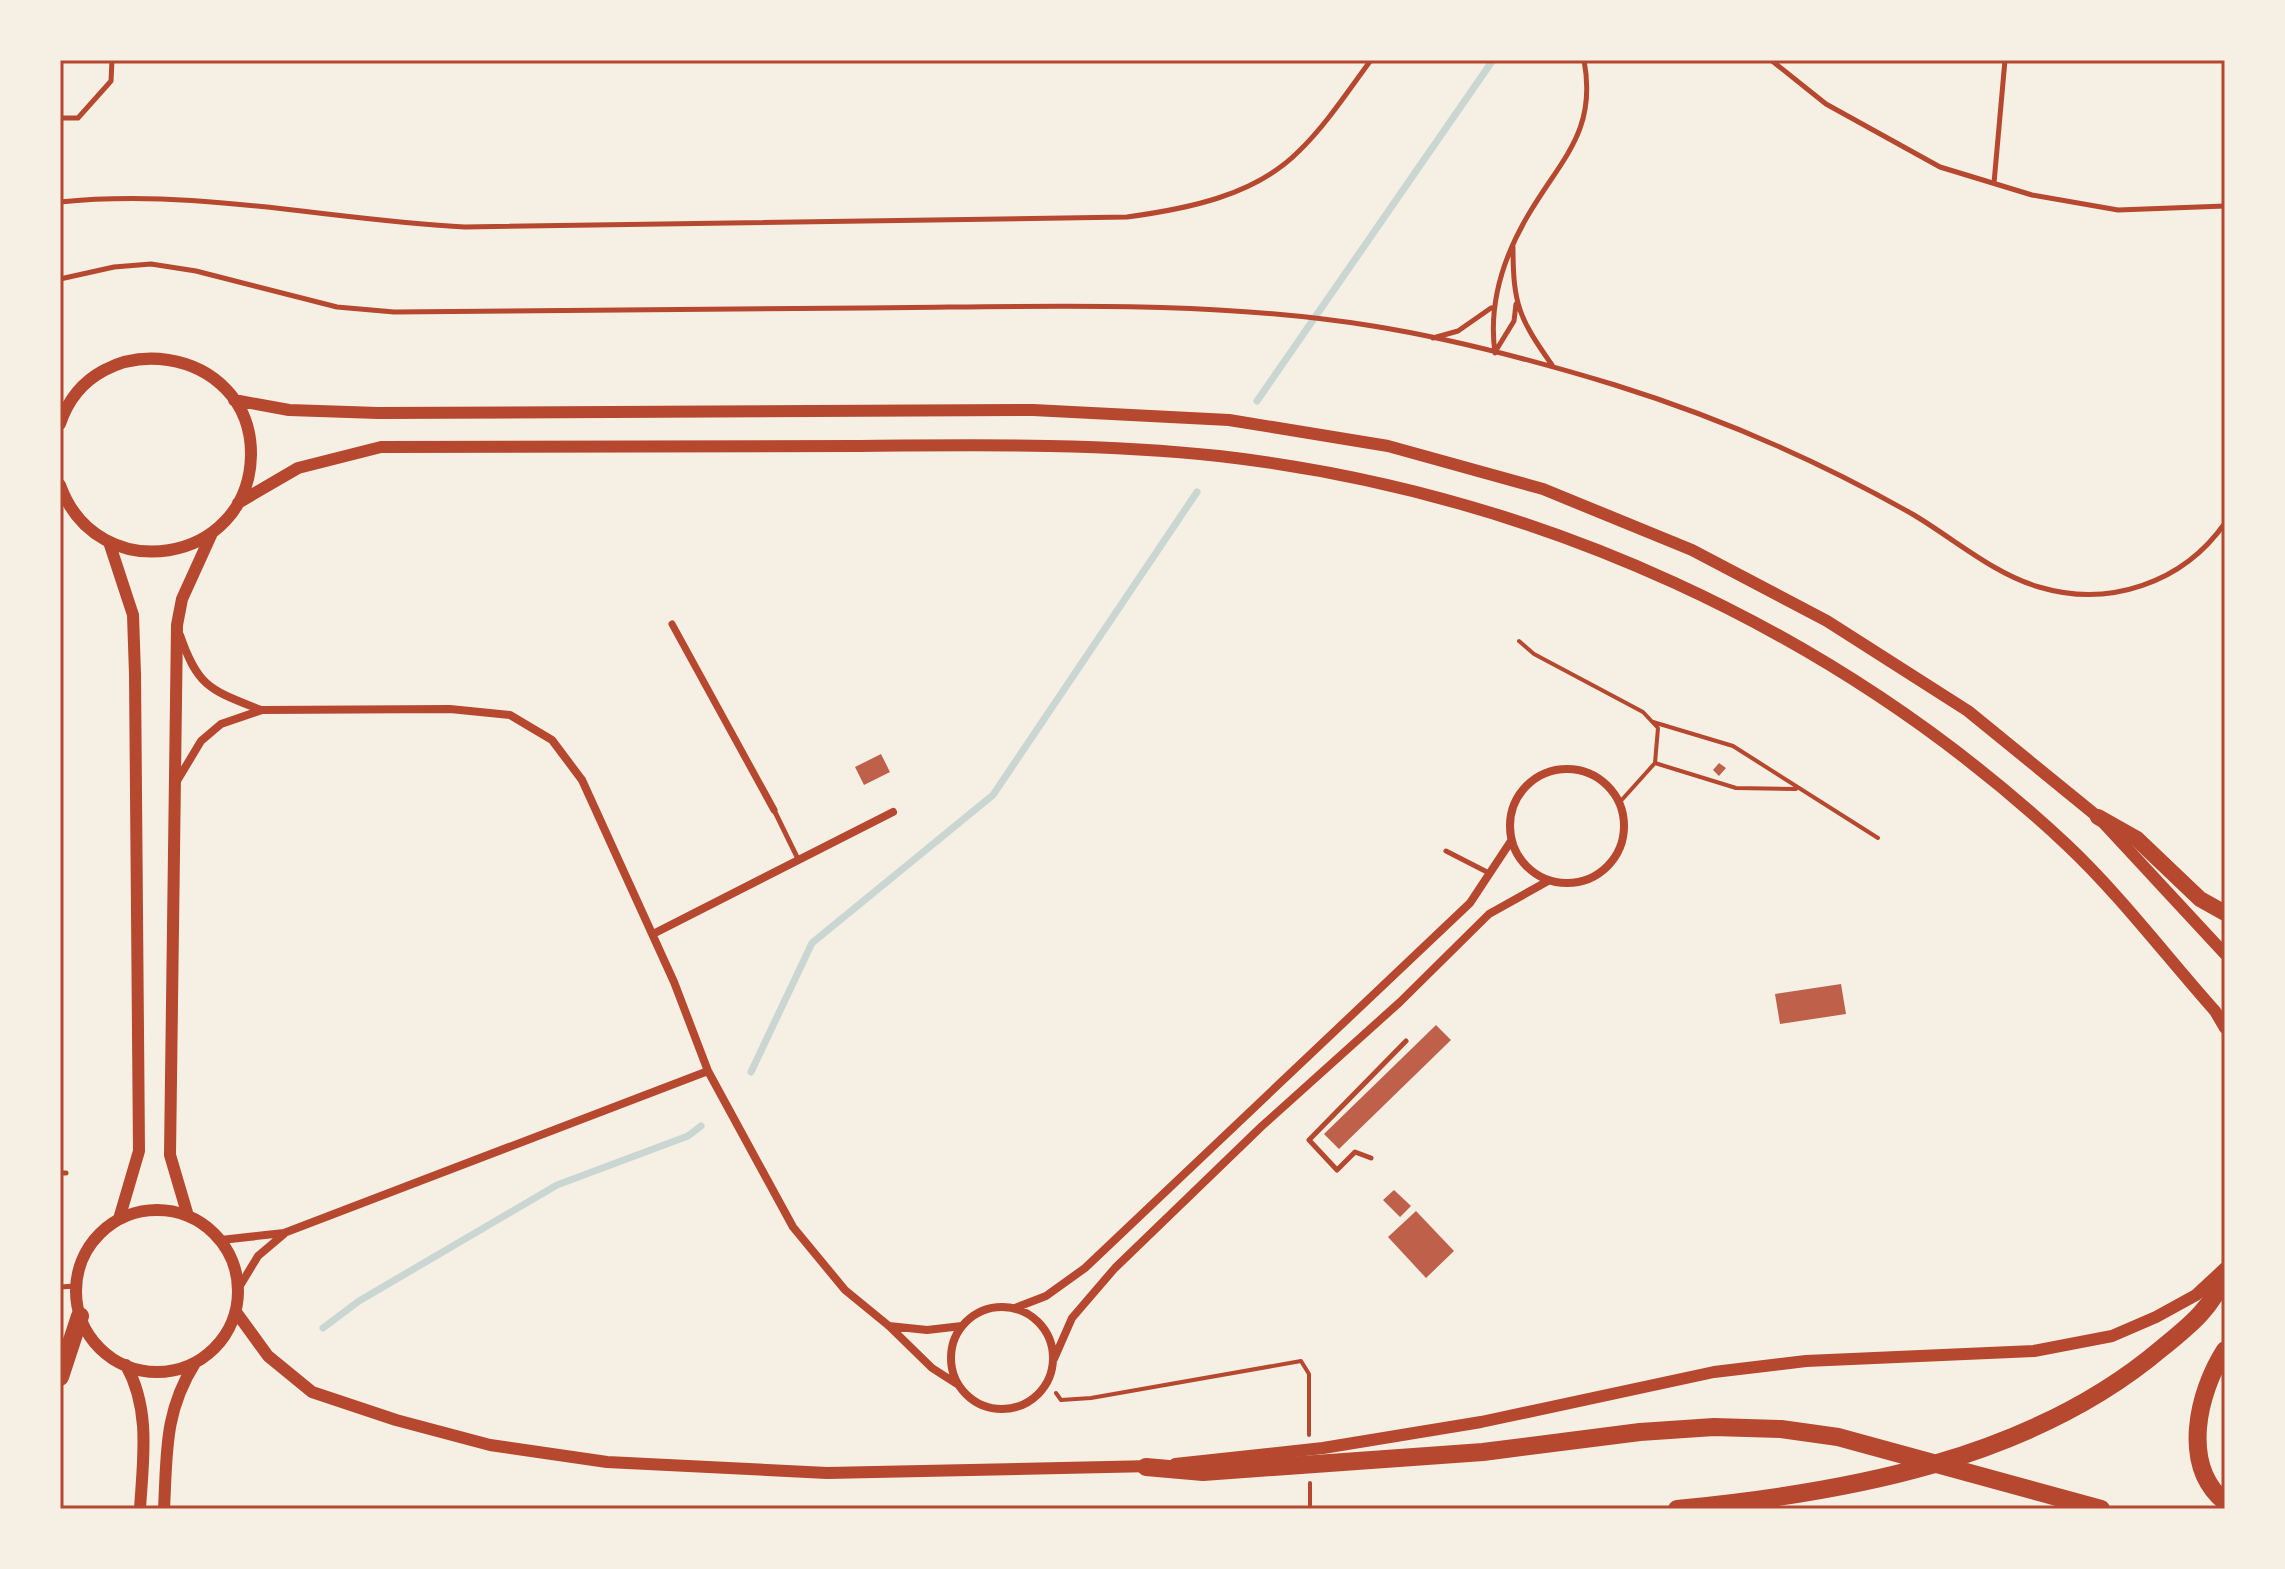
<svg xmlns="http://www.w3.org/2000/svg" width="2285" height="1569" viewBox="0 0 2285 1569" font-family="Barlow,sans-serif">
  <rect width="100%" height="100%" fill="#f6efe4"/>
  <g fill="none" stroke-linecap="round" stroke-linejoin="round">
    <path stroke="#c9d6d2" stroke-width="7" d="M1257,401L1493,60
      M751,1072L812,943L993,795L1197,492
      M323,1328L359,1301L557,1185L688,1136L701,1126"/>
  </g>
  <path fill="#bf614a" d="M881,754L890,772L864,785L855,767Z
    M1719,763L1726,768L1719,776L1713,770Z
    M1841,984L1846,1014L1780,1024L1775,994Z
    M1436,1025L1451,1040L1339,1149L1324,1134Z
    M1394,1190L1411,1206L1400,1217L1383,1200Z
    M1416,1211L1454,1251L1426,1278L1388,1237Z"/>
  <g fill="none" stroke-linecap="round" stroke-linejoin="round">
    <path stroke="#b5482f" stroke-width="4" d="M1519,641L1534,654L1643,712L1658,728L1655,763L1619,803
      M1653,722L1733,746L1878,838
      M1655,763L1736,788L1796,789
      M1056,1393L1061,1400L1091,1398L1301,1361L1309,1374V1435
      M1310,1483V1509"/>
    <path stroke="#b5482f" stroke-width="5" d="M1771,60L1826,104L1940,167L2032,195L2118,210L2225,206
      M60,118H78L111,81L112,60
      M1994,183L2005,60
      M60,202C196,188 330,220 465,227L1127,217C1186,209 1254,196 1298,152C1326,125 1348,91 1371,60
      M1513,247C1513,305 1519,318 1552,365
      M60,279L114,267L151,264L196,271L337,307L394,312C551,310 708,309 865,308C1033,307 1206,299 1373,326C1454,339 1536,361 1615,385C1718,417 1821,462 1914,515C1954,539 1994,574 2039,587C2109,608 2183,583 2225,523
      M1433,338L1458,331L1491,308
      M1495,352L1514,321L1516,304
      M1495,353C1488,303 1504,255 1530,212C1563,157 1597,130 1584,60
      M774,810L798,859
      M1446,851L1489,873
      M1371,1158L1355,1152L1337,1170L1309,1140L1406,1041
      M60,1173H66
      M60,1287L76,1286"/>
    <path stroke="#b5482f" stroke-width="7" d="M672,624L774,810"/>
    <path stroke="#b5482f" stroke-width="8" d="M180,635C198,688 211,690 261,710
      M1510 826a57 57 0 1 1 114 0a57 57 0 1 1-114 0Z
      M177,781L201,741L221,724L262,710L450,709L510,715L552,740L582,780L674,982L708,1071L793,1227L845,1290L889,1326L932,1368L957,1384
      M653,934L893,812
      M221,1240L284,1233L708,1071
      M238,1289L258,1256L284,1234
      M951 1358a51 51 0 1 1 102 0a51 51 0 1 1-102 0Z
      M1015,1308L1046,1296L1085,1268L1470,903L1511,841
      M889,1326L927,1330L962,1326
      M1054,1359L1072,1318L1115,1268L1262,1126L1400,1002L1489,914L1548,881"/>
    <path stroke="#b5482f" stroke-width="12" d="M234,400L289,410L378,413L1033,410L1229,420L1388,446L1543,489L1692,550L1827,621L1968,711L2098,817L2225,954
      M60,424C93,322 252,345 251,455C249,565 97,589 60,485
      M238,503L298,468L381,447C539,447 697,446 856,446C976,445 1099,443 1219,456C1534,492 1835,628 2067,845C2120,895 2166,956 2215,1011L2225,1028
      M109,542L133,615L135,674L139,1151L119,1219
      M76 1291a81 81 0 1 1 162 0a81 81 0 1 1-162 0Z
      M188,1216L170,1155L177,625L182,599L212,533
      M236,1312L268,1356L312,1392L396,1420L490,1445L607,1462L827,1473L1153,1466
      M126,1365C151,1410 143,1459 140,1509
      M1175,1464L1323,1448L1481,1422L1714,1372L1806,1361L2034,1351L2112,1336L2156,1317L2196,1295L2225,1268
      M164,1509C167,1453 164,1412 195,1363"/>
    <path stroke="#b5482f" stroke-width="16" d="M2098,817L2137,839L2200,899L2225,913"/>
    <path stroke="#b5482f" stroke-width="18" d="M2225,1350C2198,1392 2180,1465 2225,1502
      M60,1377L80,1316
      M1146,1467L1203,1472L1483,1452L1640,1432L1714,1427L1781,1429L1838,1437L2101,1509
      M1677,1509C1844,1493 2030,1460 2162,1348C2189,1326 2212,1308 2225,1275"/>
  </g>
  <rect width="2285" height="1569" fill="none" stroke="#f6efe4" stroke-width="124"/>
  <rect x="62" y="62" width="2161" height="1445" fill="none" stroke="#b5482f" stroke-width="3"/>
</svg>
